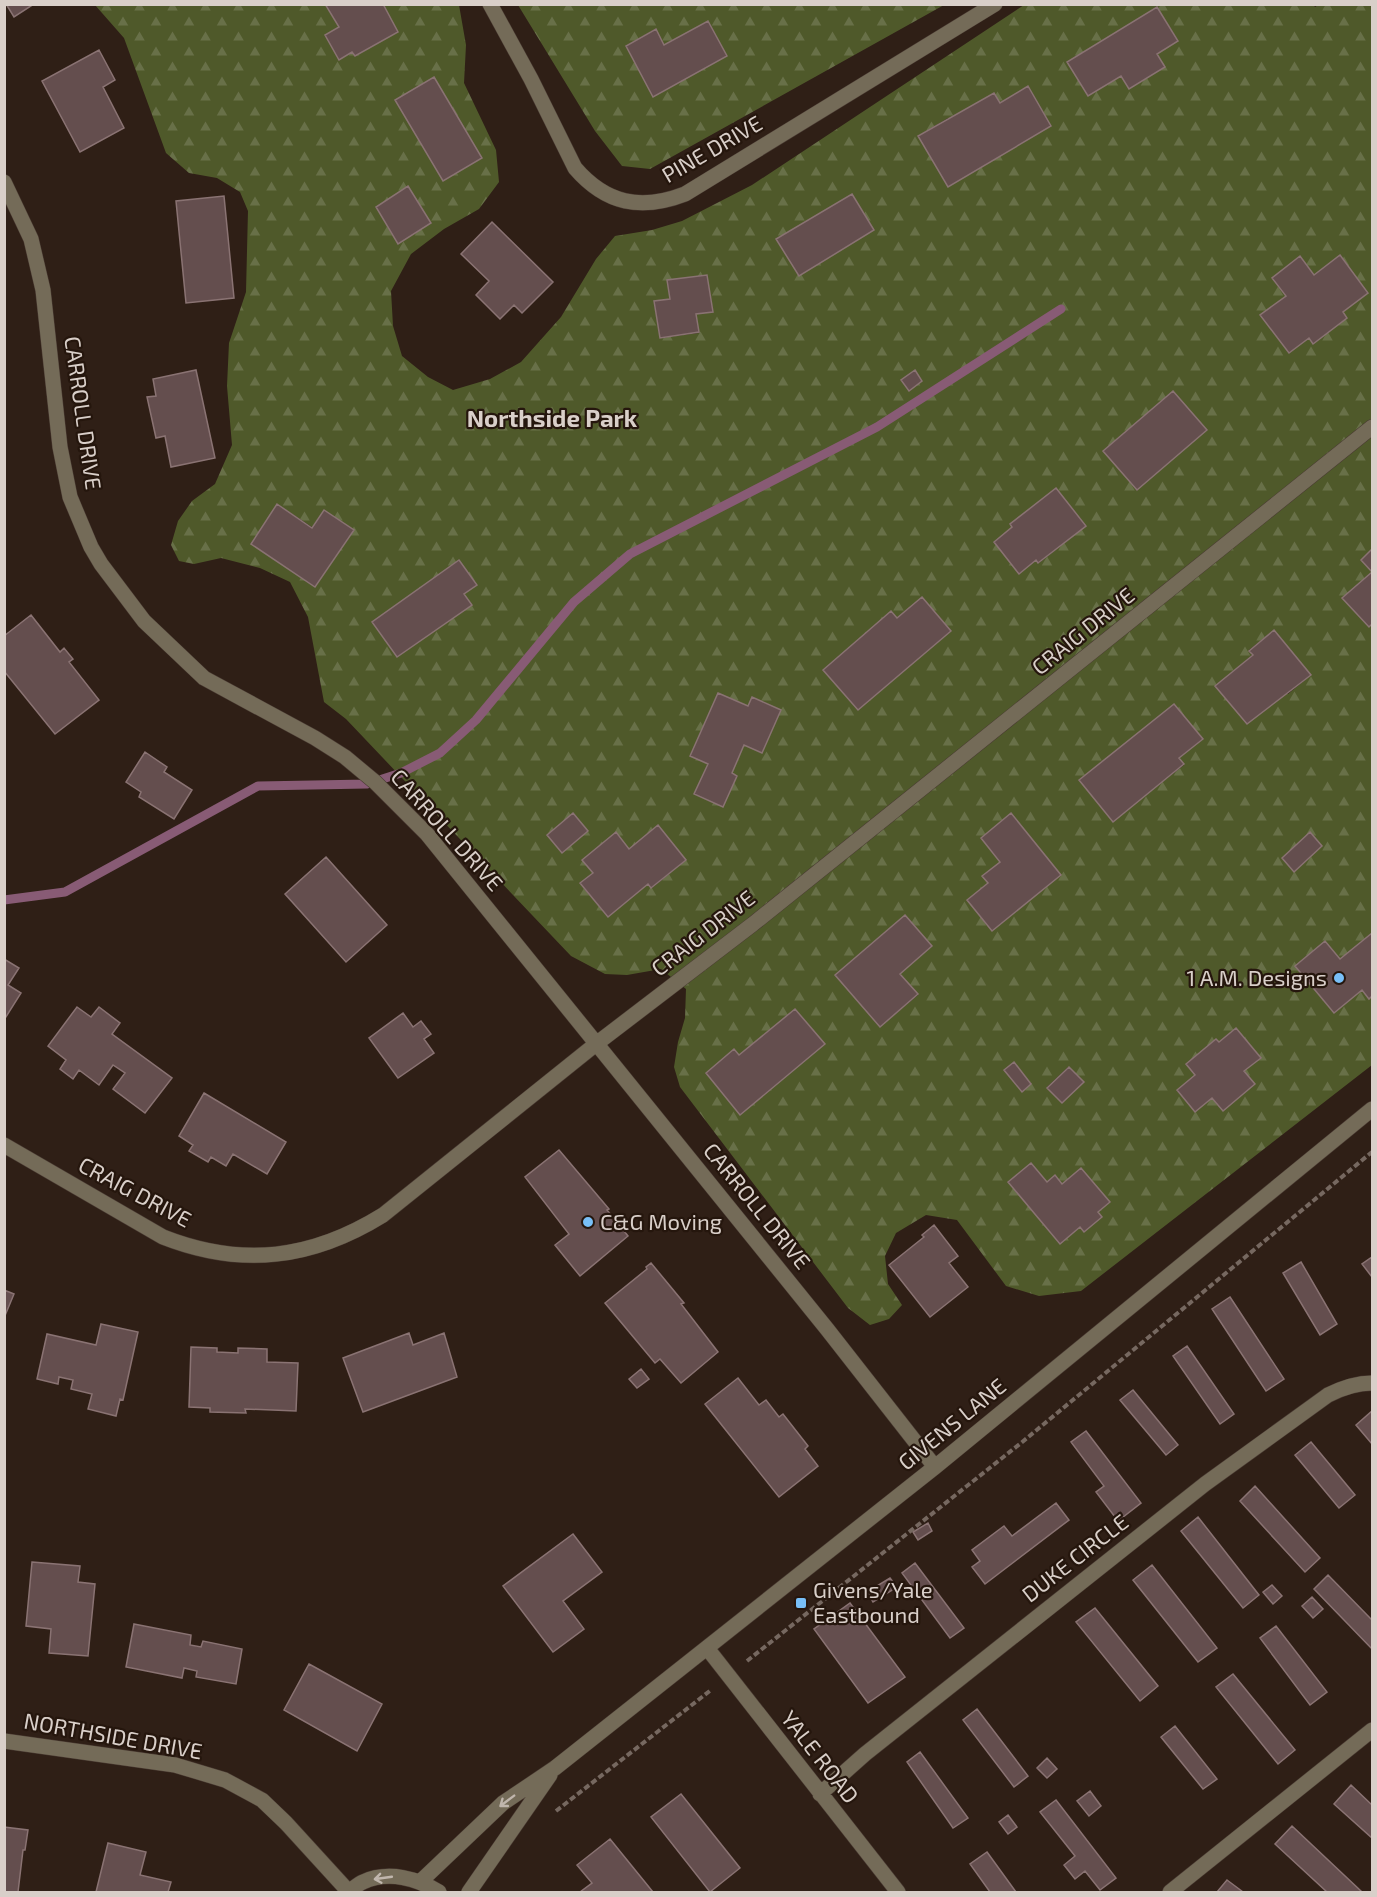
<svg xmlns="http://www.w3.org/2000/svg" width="1377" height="1897" viewBox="0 0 1377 1897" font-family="'Exo 2',sans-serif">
  <defs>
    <pattern id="forest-firs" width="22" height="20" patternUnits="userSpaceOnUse" patternTransform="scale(1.5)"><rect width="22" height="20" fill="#4f592a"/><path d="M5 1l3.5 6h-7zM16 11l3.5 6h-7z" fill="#687048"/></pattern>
  </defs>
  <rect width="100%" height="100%" fill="#2f1f16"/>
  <path fill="url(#forest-firs)" fill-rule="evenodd" d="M1313,4L1315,7L1320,4L1372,5V549L1361,560L1372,572L1343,598L1369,626L1372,624V933L1340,959L1325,941L1295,966L1334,1013L1362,990L1369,999L1372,996V1065L1081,1291L1039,1296L1006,1286L957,1220L926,1215L896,1233L885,1256L888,1284L902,1305L889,1319L870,1325L848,1308L680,1087L674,1067L678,1042L685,1018L686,989L661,969L627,975L605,974L571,956L346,719L324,702L308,617L290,582L260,568L221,558L194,564L179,561L171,545L178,521L192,501L215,484L232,445L227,386L229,343L246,292L248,211L240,192L217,178L189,173L166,153L124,38L95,5H325L339,27L325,35L339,59L352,52L355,56L398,32L383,5H459L466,45L464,83L496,150L499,182L479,209L444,229L411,254L391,291L393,326L402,356L428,377L453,390L490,379L521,362L561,317L596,259L615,236L652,230L682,221L752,185L1024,5ZM1157,7L1178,40L1157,54L1165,67L1129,89L1121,76L1088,96L1067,62ZM1028,87L1051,126L948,187L918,136L948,118L950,119L1000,103ZM408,187L431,223L398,243L376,207ZM852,194L874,230L799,276L777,239ZM1300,256L1314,275L1340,256L1368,293L1343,312L1346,318L1313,343L1309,338L1289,353L1261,315L1286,296L1272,278ZM707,275L713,311L696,314L699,333L660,338L654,302L670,299L667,280ZM915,370L922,381L909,391L901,380ZM1173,391L1206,430L1103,451ZM1056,488L1086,526L1039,563L1036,560L1019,574L994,542L1012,527L1010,524ZM277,504L312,527L324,510L354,530L315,587L251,544ZM459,560L477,585L464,594L471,605L397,657L372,622ZM922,597L951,631L858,710L823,670L891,612L897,618ZM1274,630L1311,675L1288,694L1216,686L1252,655L1249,650ZM718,693L748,706L752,697L781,710L762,753L744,745L732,773L737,776L723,807L694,794L708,764L690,756ZM1174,704L1203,739L1179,758L1184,765L1113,821ZM573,814L588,831L562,853L547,835ZM1011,814L1060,875L992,931L967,900L988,883L983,876L1000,862L981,838ZM658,825L686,860L652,888L648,884L608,917L580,884L593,873L616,833L629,849ZM1310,832L1322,846L1295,871ZM905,915L932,946L900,974L918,995L880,1027L835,975ZM795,1009L824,1044L740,1114L706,1073L734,1050L739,1055ZM1236,1028L1261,1058L1244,1071L1255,1084L1223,1110L1212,1098L1195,1112L1177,1091L1195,1075L1186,1064L1216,1039L1219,1042ZM1014,1063L1031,1083L1021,1091L1005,1070ZM1068,1067L1084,1082L1047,1088V1087ZM1031,1163L1047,1182L1055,1175L1062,1184L1081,1168L1110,1202L1098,1212L1084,1232L1080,1227L1060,1244L1008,1182Z
    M518,5H944L650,169L622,166L595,131ZM708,21L727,56L654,96L626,46L655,29L664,45Z"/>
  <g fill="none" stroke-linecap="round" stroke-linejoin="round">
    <path stroke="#885b75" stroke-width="9" d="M4,900L65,892L258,786L367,784L401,773L440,753L476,720L574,602L630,554L877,427L1061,309"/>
  </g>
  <path fill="#644e4e" stroke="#8a7373" stroke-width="1.5" d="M6,4H34L14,17Z
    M325,4H383L398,32L355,56L352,52L339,60L325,35L339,27Z
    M1157,7L1178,41L1157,54L1165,67L1129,89L1121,76L1088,96L1067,62Z
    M708,21L727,56L653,97L626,46L656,29L664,45Z
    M99,50L115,80L103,87L124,128L80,152L42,81Z
    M434,77L482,158L443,181L395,100Z
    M1028,86L1051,126L948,187L918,136L994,93L1000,103Z
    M408,186L431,223L398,244L376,207Z
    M852,194L874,230L799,276L776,239Z
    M224,196L234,298L186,303L176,201Z
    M492,222L553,282L522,313L514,305L500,319L476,295L489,281L461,254Z
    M1340,255L1368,293L1343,312L1347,318L1313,344L1309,338L1289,353L1260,315L1286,296L1272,278L1300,256L1314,275Z
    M707,275L713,312L696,314L699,332L660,338L654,301L670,299L667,280Z
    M196,370L215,458L171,467L165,436L156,438L147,397L156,396L153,379Z
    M915,370L922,381L909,391L901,380Z
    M1173,391L1207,430L1137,490L1103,451Z
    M1056,488L1086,526L1038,563L1036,560L1019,574L994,542L1012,527L1010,524Z
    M277,504L312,528L324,510L354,530L315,587L251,544Z
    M1372,549V624L1369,627L1342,598L1372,572L1361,560Z
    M459,560L477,585L464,594L472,605L397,657L372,622Z
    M922,597L951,631L858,710L823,670L891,611L897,618Z
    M31,615L60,652L64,648L73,659L69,662L99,700L55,734L4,671V636Z
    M1274,630L1311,675L1247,724L1215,686L1253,655L1249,651Z
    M718,693L748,706L752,697L781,710L762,753L744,745L732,773L737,776L723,807L694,794L708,764L690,756Z
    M1174,704L1203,739L1179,758L1184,764L1113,822L1079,780Z
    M145,752L167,767L164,772L192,790L174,819L139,797L141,792L126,782Z
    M573,813L588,831L562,853L547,835Z
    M1011,813L1061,875L992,931L967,900L988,883L982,876L1000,862L981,838Z
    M658,825L686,860L651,888L648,884L608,917L580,883L593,873L582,860L616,832L629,849Z
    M1310,832L1322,846L1294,872L1282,858Z
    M326,857L387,925L346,962L285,894Z
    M905,915L932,946L900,974L918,994L880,1027L835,975Z
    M1372,933V996L1369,999L1362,990L1334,1013L1295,966L1325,941L1340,959Z
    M4,959L19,968L8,985L21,993L4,1020Z
    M77,1007L91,1017L99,1007L120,1023L112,1034L172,1078L145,1113L113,1089L125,1073L113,1065L99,1085L79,1070L73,1079L60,1069L66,1060L48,1046Z
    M795,1009L825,1044L740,1115L706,1073L734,1049L739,1055Z
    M403,1013L413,1027L421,1021L431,1034L424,1039L434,1053L398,1078L369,1038Z
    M1236,1028L1261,1058L1244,1071L1255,1084L1223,1111L1212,1098L1195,1112L1177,1090L1195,1075L1186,1064L1216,1039L1219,1042Z
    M1014,1062L1031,1084L1022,1092L1004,1070Z
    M1069,1067L1084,1082L1062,1103L1047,1088Z
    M204,1093L286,1142L267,1174L233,1154L226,1166L211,1157L208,1162L189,1151L193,1145L179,1136Z
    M559,1150L609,1209L607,1210L628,1236L580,1276L555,1245L569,1234L525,1177Z
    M1031,1163L1047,1182L1055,1175L1062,1184L1081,1168L1110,1202L1098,1212L1102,1217L1084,1232L1080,1227L1060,1244L1008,1182Z
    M934,1225L958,1256L949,1263L968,1287L930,1317L889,1265L924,1237L922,1235Z
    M1372,1257V1277L1362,1264Z
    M1301,1262L1337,1324L1320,1335L1283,1273Z
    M651,1263L684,1303L681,1304L718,1352L681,1383L660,1359L655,1363L605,1303L647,1269L646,1267Z
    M4,1290L14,1294L4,1318Z
    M1230,1297L1284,1379L1266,1391L1212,1309Z
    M101,1324L138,1332L123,1400L120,1399L116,1416L88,1409L92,1394L71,1389L73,1380L59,1377L58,1384L37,1379L47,1334L96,1345Z
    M409,1333L413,1345L444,1333L457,1377L363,1412L343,1358Z
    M1187,1346L1234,1414L1220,1424L1173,1356Z
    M191,1347L217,1348V1352L238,1353V1348L267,1349V1362L298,1363L296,1411L245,1409L246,1413L210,1412V1408L189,1407Z
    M641,1369L649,1379L637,1388L629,1379Z
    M738,1378L759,1405L766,1400L779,1417L783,1414L808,1446L805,1449L818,1466L779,1497L705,1404Z
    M1133,1390L1178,1445L1166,1455L1120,1400Z
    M1372,1411V1444L1356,1425Z
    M1086,1431L1141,1503L1118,1521L1096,1492L1104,1486L1071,1442Z
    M1311,1442L1355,1495L1339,1508L1295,1455Z
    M1255,1486L1320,1558L1305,1572L1240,1501Z
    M1056,1503L1069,1520L985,1584L972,1567L980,1561L972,1550L1004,1526L1012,1536Z
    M1198,1517L1259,1595L1243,1608L1181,1531Z
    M928,1523L932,1531L918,1540L913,1532Z
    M573,1534L602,1572L563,1601L584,1629L553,1652L503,1586Z
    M32,1562L80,1566L78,1582L95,1584L88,1656L49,1653L51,1629L26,1626Z
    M915,1563L964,1628L950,1638L902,1573Z
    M1152,1565L1217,1648L1198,1662L1133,1580Z
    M1328,1575L1372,1620V1649L1314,1589Z
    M890,1578L897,1587L873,1602L867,1592Z
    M1272,1585L1282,1596L1273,1604L1263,1592Z
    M1312,1597L1323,1609L1313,1618L1302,1606Z
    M850,1603L905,1677L868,1703L814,1629Z
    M1095,1608L1158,1686L1140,1701L1076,1622Z
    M134,1624L191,1635L190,1645L201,1647L203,1641L242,1649L236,1684L196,1677L197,1671L184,1668L182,1678L126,1667Z
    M1276,1626L1327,1692L1310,1705L1260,1638Z
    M309,1664L382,1704L357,1751L284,1710Z
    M1233,1674L1295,1750L1278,1764L1216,1687Z
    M977,1709L1028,1776L1014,1787L963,1720Z
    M1175,1726L1217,1779L1203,1789L1161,1737Z
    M920,1752L968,1818L953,1828L907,1762Z
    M1047,1758L1057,1769L1047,1778L1037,1768Z
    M1351,1785L1372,1805V1838L1334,1804Z
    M1090,1791L1101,1806L1089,1816L1077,1801Z
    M681,1794L740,1868L710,1892L651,1817Z
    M1056,1800L1116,1878L1100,1890L1085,1871L1075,1879L1064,1865L1075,1856L1040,1812Z
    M1008,1815L1017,1827L1008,1834L999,1822Z
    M1292,1826L1362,1892H1327L1275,1844Z
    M4,1827L28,1830L25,1850H23L18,1892H4Z
    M610,1839L653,1892H580L592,1883L577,1865Z
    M108,1843L146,1852L140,1875L171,1882L168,1892H96Z
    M987,1852L1016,1892H990L970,1864Z
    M1227,1880L1243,1892H1217Z"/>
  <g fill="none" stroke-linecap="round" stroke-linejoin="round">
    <g stroke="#4a3b33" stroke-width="16">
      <path id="minor" d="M490,4L531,79L575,168C606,204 641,211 685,194L995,4
        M4,182L31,239L43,290L60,447L70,497L91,547L101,564L144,621L204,678L315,738L345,757L375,782L427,834L827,1329L935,1467
        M4,1145L163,1237C242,1268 312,1259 383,1215L596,1044L753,924L1372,427
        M707,1648L898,1892
        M4,1741L175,1765L225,1780L262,1800L286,1823L349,1892
        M820,1794L865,1754L1205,1484L1328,1395C1342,1388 1356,1383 1372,1383
        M421,1881L503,1803L555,1768L935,1467L1372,1109
        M348,1892C353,1889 358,1884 363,1882C389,1870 418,1879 439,1892
        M469,1892L550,1775
        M1170,1892L1372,1730"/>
    </g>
    <path stroke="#766860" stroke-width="4" stroke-dasharray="6 3" stroke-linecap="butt" d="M747,1661L1021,1443L1372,1152
      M556,1811L711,1690"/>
    <use href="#minor" stroke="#746b58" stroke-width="15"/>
  </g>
  <defs><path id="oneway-shaft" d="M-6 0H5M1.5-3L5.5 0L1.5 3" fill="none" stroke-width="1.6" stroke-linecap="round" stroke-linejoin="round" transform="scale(1.5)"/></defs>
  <g stroke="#c0b6ad">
    <use href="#oneway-shaft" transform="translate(507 1801) rotate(143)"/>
    <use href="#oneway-shaft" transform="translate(383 1878) rotate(172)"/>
  </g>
  <g fill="#78bff7" stroke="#25160d" stroke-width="2">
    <circle cx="1339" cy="978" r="6"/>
    <circle cx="588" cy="1222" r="6"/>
    <rect x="795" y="1597" width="12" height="12" rx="3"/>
  </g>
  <g text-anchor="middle" stroke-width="4.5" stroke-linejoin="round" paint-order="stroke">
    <g font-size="22" fill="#d9cfc9" stroke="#25160d">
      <text transform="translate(712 149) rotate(-30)" y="8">PINE DRIVE</text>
      <text transform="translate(83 413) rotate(82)" y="8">CARROLL DRIVE</text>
      <text transform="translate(1083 631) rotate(-39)" y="8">CRAIG DRIVE</text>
      <text transform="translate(447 830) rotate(48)" y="8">CARROLL DRIVE</text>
      <text transform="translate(703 933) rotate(-38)" y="8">CRAIG DRIVE</text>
      <text transform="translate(135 1192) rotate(28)" y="8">CRAIG DRIVE</text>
      <text transform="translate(757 1206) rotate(51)" y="8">CARROLL DRIVE</text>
      <text transform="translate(952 1424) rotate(-39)" y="8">GIVENS LANE</text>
      <text transform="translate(1075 1558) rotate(-38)" y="8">DUKE CIRCLE</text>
      <text transform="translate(113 1736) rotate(10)" y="8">NORTHSIDE DRIVE</text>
      <text transform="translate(820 1757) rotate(52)" y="8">YALE ROAD</text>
    </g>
    <g font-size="22" fill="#d9cfc9" stroke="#25160d" text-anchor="start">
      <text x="1327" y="986" text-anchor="end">1 A.M. Designs</text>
      <text x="600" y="1230">C&amp;G Moving</text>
      <text x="813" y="1598">Givens/Yale<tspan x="813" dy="25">Eastbound</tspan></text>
    </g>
    <g font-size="24" font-weight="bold" fill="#d9cfc9" stroke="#25160d">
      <text x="552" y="427">Northside Park</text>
    </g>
  </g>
  <rect width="1377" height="1897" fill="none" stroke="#d9cfc9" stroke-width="12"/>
</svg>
